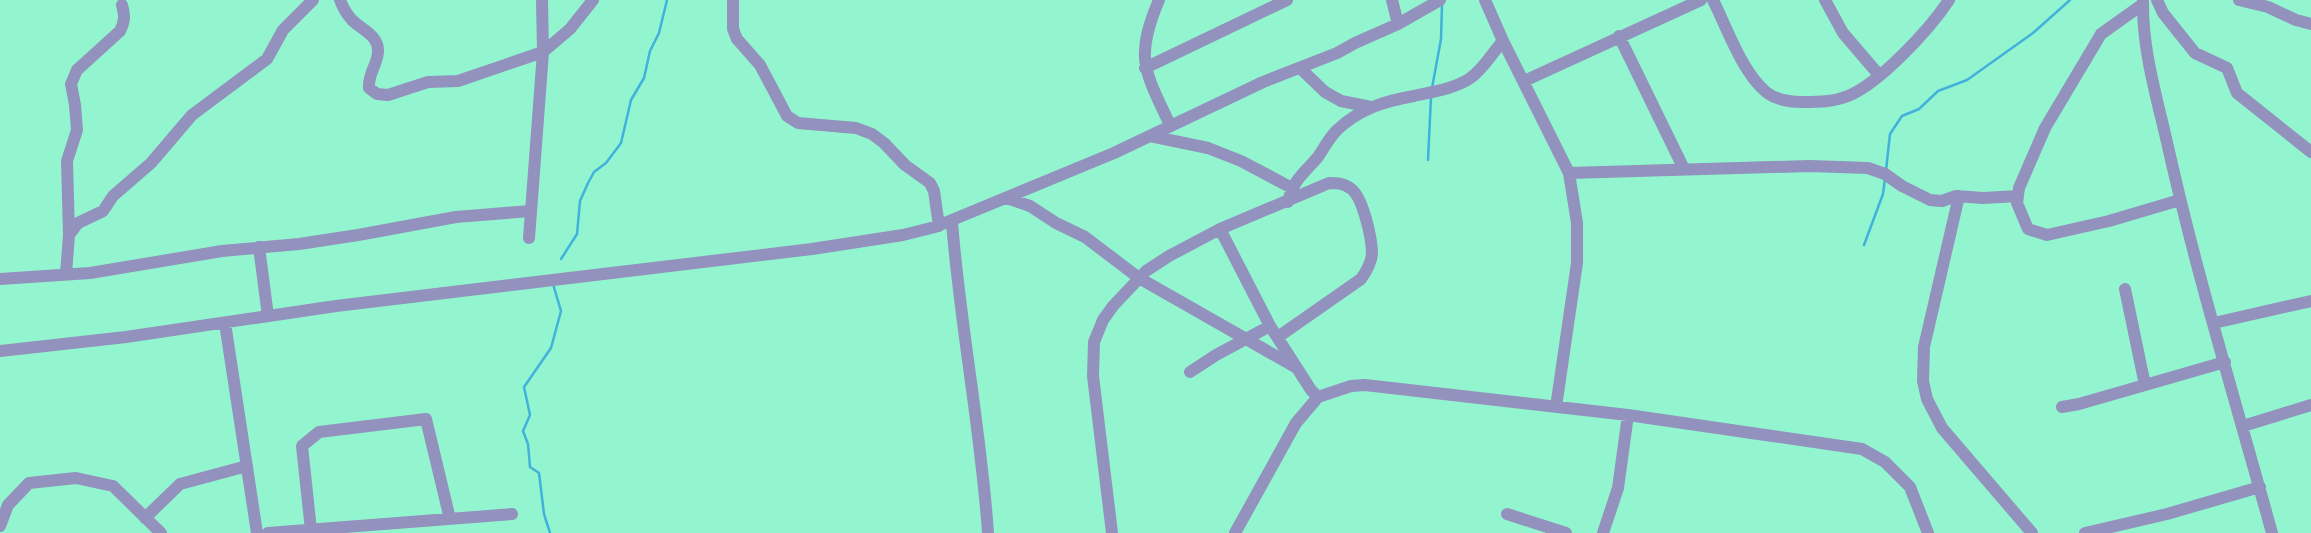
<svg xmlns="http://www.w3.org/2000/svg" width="2311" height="533" viewBox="0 0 2311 533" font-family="Montserrat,sans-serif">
  <rect width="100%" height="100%" fill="#93f5cf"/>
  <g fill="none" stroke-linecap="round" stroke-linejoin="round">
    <path stroke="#42b1db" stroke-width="2.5" d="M1432,88L1441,39L1442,4
      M1428,160L1431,97
      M1886,170L1890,134L1902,116L1919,109L1938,91L1967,80L2033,33L2070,0
      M1864,245L1883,194L1885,179
      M561,259L577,234L580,201L588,183L594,172L606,163L621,143L631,100L644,78L650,51L659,33L667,0
      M550,533L544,514L539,473L530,467L528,444L523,431L530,415L524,387L551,348L561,311L553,284"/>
    <path stroke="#9391bd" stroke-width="12" d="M340,0C343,8 347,15 353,21C363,30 379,36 378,52C377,66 368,73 369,88L377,94L388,95L428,82L458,81L543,52L570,29L593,0
      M733,0V29L737,39L760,65L787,116L798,123L856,128L872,134L884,143L905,165L930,183L934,191L939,226
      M1159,0C1134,59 1145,71 1170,125
      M1392,0L1398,24
      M1485,0L1503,41L1569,173L1577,223V263L1556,407
      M1713,0C1727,28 1742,72 1766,92C1776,100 1791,102 1803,102C1819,102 1833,102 1848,96C1880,83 1930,29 1949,0
      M1825,0L1843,33L1879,75
      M2143,0C2142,52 2158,101 2169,151C2198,280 2237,406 2272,533
      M2157,0L2163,13L2195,53L2227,68L2237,93L2311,152
      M2239,0L2268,7L2296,20L2311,24
      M2143,4L2101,34L2045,128L2019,188L2017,203L2028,229L2047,235L2109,221L2180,200
      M1619,36L1684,169
      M1145,68L1287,0
      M1301,69L1325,92L1341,101L1371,107
      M1524,81L1701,0
      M1150,136L1208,148L1241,161L1292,188
      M1569,173L1810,166L1868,168L1885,174L1902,186L1930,200L1942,201L1956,196L1983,198L2018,196
      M1959,196L1924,347L1923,381L1927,399L1942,428L2032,533
      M1007,198L1030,206L1056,223L1085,237L1139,278L1297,368
      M1288,202C1293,180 1304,173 1318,157C1324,148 1329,138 1337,130C1359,109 1385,101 1414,96C1431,92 1453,89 1469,79C1483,70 1492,53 1503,41
      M952,222C960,326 981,429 988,533
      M1220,229L1270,326L1311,390L1318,397
      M69,235L67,161L77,130L75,105L71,84L77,70L120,31C125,21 125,15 122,5
      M529,238L543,52L542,0
      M259,247L268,316
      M66,274L69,235L78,223L103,211L113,196L151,163L192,115L267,59L283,30L313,0
      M0,279L90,273L222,251L299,244L358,235L456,217L530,211
      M2125,289L2145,385
      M225,323L257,533
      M2214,323L2311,301
      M0,351L126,337L336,306L812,249L903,235L935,227L1114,153L1263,82L1337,53L1355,43L1398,24L1440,0
      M1190,372L1216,355L1270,326
      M2062,407L2079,404L2225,362
      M2243,426L2311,405
      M1507,514L1566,533
      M145,518L180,484L247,466
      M0,526L8,505L29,483L76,478L113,486L161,533
      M311,530L302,446L319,432L426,419L450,519
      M268,533L512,514
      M1112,533L1093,376L1094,342L1103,320L1113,306L1146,271L1169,256L1220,229L1329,183C1337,183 1343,183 1350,188C1363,196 1372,239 1372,254C1371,264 1366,272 1361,279L1278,337
      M1235,533L1296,423L1318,397L1351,386L1365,385L1628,415L1862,449L1885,462L1910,487L1928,533
      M1603,533L1618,488L1628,415
      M2085,533L2167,514L2260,487"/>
  </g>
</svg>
